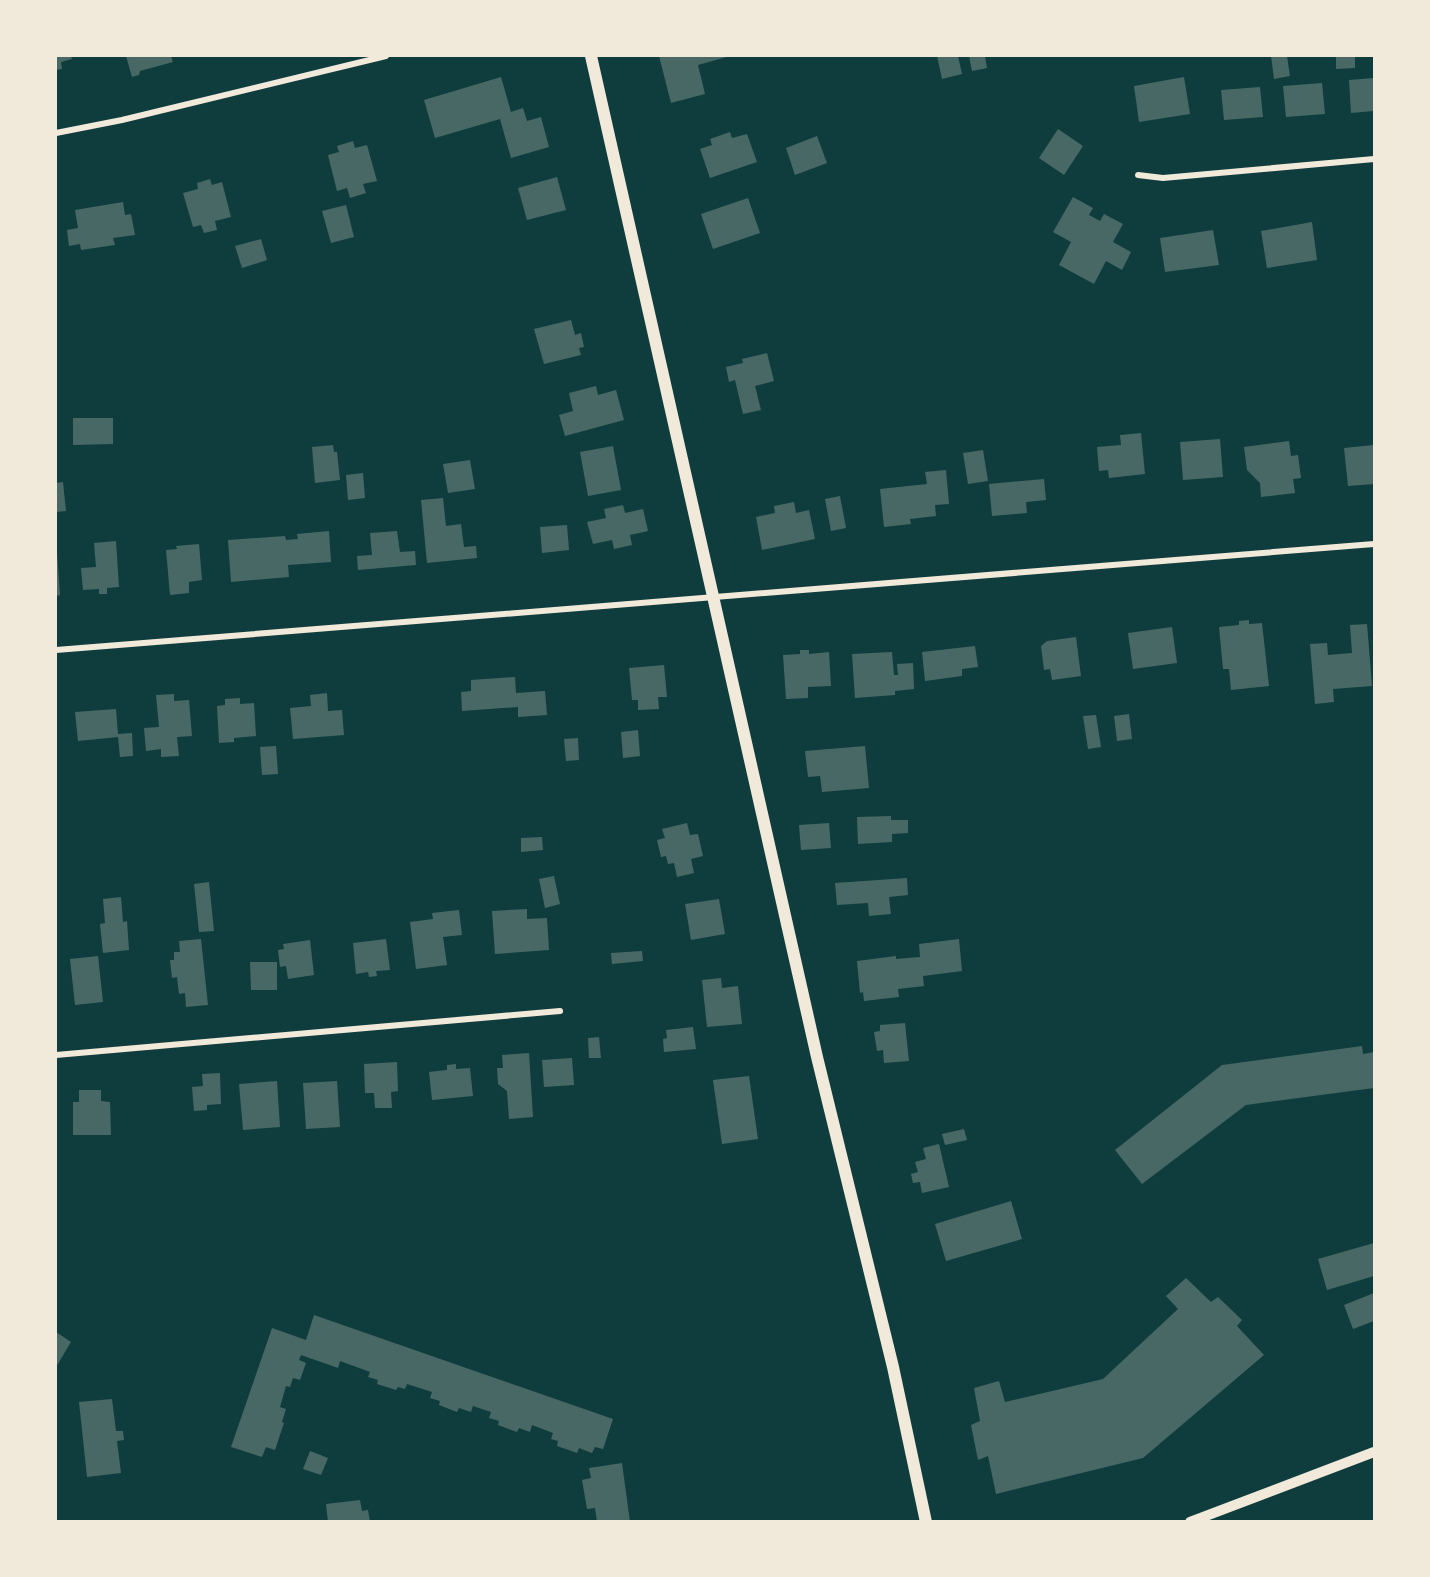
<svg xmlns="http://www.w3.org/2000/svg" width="1430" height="1577" viewBox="0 0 1430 1577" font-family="'Noto Sans',sans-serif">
  <rect width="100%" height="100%" fill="#0f3d3e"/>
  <path fill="#486865" d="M56,56H71L72,59L61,62L62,69L56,70Z
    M126,56H171L173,62L140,71L139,75L132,77Z
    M659,56H730L698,65L705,94L671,103Z
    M937,56H958L962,74L942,79Z
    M969,56H985L987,68L972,71Z
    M1271,56H1287L1290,76L1274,79Z
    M1336,56H1355V68L1336,69Z
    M501,77L511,112L523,108L527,121L541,117L549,147L511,158L500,119L435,138L424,100Z
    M1184,77L1190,114L1139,122L1134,86Z
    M1374,78V111L1351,113L1349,80Z
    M1322,83L1325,114L1286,117L1283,86Z
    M1260,87L1263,117L1224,120L1221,90Z
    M1058,129L1083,146L1064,175L1039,158Z
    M730,132L732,138L747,134L757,162L710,178L700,149L712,145L710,139Z
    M817,136L827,163L795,175L786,148Z
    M353,141L355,148L367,145L377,181L363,184L366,193L350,198L347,188L337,191L328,155L339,152L337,146Z
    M557,177L566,210L527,220L518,188Z
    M210,179L212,185L222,182L231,217L215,221L217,230L204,233L201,225L193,227L183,193L198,189L197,183Z
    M1073,197L1093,208L1089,215L1100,221L1104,214L1123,224L1113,242L1131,252L1122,270L1106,261L1094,284L1059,265L1071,242L1053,232Z
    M748,198L760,233L713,249L701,214Z
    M123,202L125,215L131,214L135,235L113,238L115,245L81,250L80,244L69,246L67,230L78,228L75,210Z
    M346,205L354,237L331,243L322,211Z
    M1312,222L1317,260L1267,268L1261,231Z
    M1213,230L1219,265L1165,272L1160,238Z
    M261,239L267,260L242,268L235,246Z
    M571,320L575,335L581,333L584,347L579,348L581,355L544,364L534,329Z
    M767,353L774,381L755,386L761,410L743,414L735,380L729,382L726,367L743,363L742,359Z
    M596,386L598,395L616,390L624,420L565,436L559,415L573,411L569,393Z
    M73,418H113V444L73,445Z
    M1141,433L1145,474L1109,478L1108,470L1099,471L1097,447L1121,445L1120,435Z
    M1220,439L1223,477L1183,480L1180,442Z
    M1289,441L1291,456L1298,455L1301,478L1293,479L1295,493L1261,497L1260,483L1247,470L1244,447Z
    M333,445L334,452H337L340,480L315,483L312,447Z
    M1374,445V484L1348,486L1344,448Z
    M613,446L621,490L588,496L580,452Z
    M983,450L988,481L968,484L963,453Z
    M470,460L475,489L448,493L443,464Z
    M946,470L949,504L935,505L936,516L910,519L911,524L884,527L880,489L927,484L925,472Z
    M363,473L365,498L348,500L346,475Z
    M1044,479L1046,500L1026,502L1027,513L992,516L989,484Z
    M63,482L66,511L56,512V483Z
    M840,496L846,528L831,531L825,499Z
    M443,498L446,526L461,524L464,547L476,546L477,558L427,563L421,500Z
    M794,502L796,513L809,510L815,539L762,550L756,517L775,513L774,506Z
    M623,505L625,513L643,509L648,531L630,535L632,545L614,549L612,540L593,544L587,522L606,518L604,509Z
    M567,525L569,550L542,553L540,527Z
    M329,531L331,562L288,565L289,577L231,582L228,540L285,536L286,540L298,539L297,534Z
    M397,531L400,552L415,551L416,565L358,570L357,556L372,555L370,533Z
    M116,541L119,587L107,588V594H99V589L83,590L81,568L96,567L94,543Z
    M199,544L202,580L189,582V593L170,595L166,550L177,549L176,546Z
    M56,552H57L60,595L56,596Z
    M1249,620V624L1262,623L1269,686L1231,690L1229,669H1223L1219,627L1239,625V621Z
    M1367,624L1372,686L1333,689L1334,702L1315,704L1310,644L1327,643L1328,655L1352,653L1350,625Z
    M1172,627L1177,663L1133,669L1128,633Z
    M1076,637L1081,676L1052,680L1050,669L1044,670L1041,646L1047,641Z
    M975,646L978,667L962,669V676L925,681L922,652Z
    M800,650H809V654L829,652L831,686L808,687V698L786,699L783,655L800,654Z
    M892,652L894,675H898L897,664L913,663L914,689L895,691V695L855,698L852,654Z
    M664,665L667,697H658L659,709L638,710V700H632L629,668Z
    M515,677L516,693L545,691L547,715L518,717V707L462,711L461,692L471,691V680Z
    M327,693L328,711L342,710L344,735L293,739L290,708L311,706L310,695Z
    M174,694V701L189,700L192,736L177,737L179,756L161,757V749L146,751L144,728L159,727L156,695Z
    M240,698V704L254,703L256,736L234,738V742L219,743L217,706L225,705V699Z
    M116,709L118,734L132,733L133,756L120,757L118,737L78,741L75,712Z
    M1129,714L1132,739L1117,741L1114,716Z
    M1096,715L1101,747L1088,749L1083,716Z
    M638,730L640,756L623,758L621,732Z
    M578,738L579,760L566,761L564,739Z
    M276,746L278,774L262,775L260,747Z
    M865,746L869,788L822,792L820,776L808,777L805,751Z
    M891,816V820H908V833L892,834V842L858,844L857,817Z
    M687,823L690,835L698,834L703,856L691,859L694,873L677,877L674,863L668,864L666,856L661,857L657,840L665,838L662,829Z
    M829,823L831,848L801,850L799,825Z
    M542,837L543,850L521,852V838Z
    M554,876L560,904L545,908L539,879Z
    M907,878L908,895L889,897L891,914L869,916L868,903L837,905L835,883Z
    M209,882L214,931L199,932L194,884Z
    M121,897L123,922L127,921L129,950L103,953L100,924L105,923L103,899Z
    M719,899L725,934L691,940L685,904Z
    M527,909V919L547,918L549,950L495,954L492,911Z
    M459,910L462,935L443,937L447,965L416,969L410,922L433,919L432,913Z
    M201,939L208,1005L186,1007L185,993L179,994L177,977L172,978L170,960H174V952H180L179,941Z
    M386,939L390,970L376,971L377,976L369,977L368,972L356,974L353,943Z
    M959,939L962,971L923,976L924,986L898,989L899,997L864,1001L863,992L860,993L857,961L896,956V959L920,957L919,944Z
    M310,940L314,975L288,979L286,966L280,967L278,950L284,949L283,944Z
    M642,951L643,961L612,964L611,953Z
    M98,956L103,1002L75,1005L70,959Z
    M250,962H277V990H251Z
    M721,978L722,988L738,986L742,1024L707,1027L702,980Z
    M905,1023L909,1061L884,1063L883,1050L877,1051L874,1032L880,1031V1025Z
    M693,1027L696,1049L664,1052L663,1039L667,1038L666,1030Z
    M599,1037L601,1058H589L588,1038Z
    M1362,1046L1363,1054L1374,1052V1088L1246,1105L1142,1184L1115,1150L1222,1065Z
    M529,1053L533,1117L509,1119L507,1091L498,1084L497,1068H503L502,1055Z
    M572,1058L574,1085L544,1087L542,1060Z
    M397,1062L398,1091L391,1092L392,1108H375L374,1093H365L364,1064Z
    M456,1064V1069L470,1068L473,1096L432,1100L429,1072L447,1070V1065Z
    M220,1073L221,1104L207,1105V1110L194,1111L192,1087L203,1086L202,1074Z
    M749,1076L758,1139L722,1144L713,1080Z
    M277,1081L280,1127L243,1130L239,1084Z
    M337,1081L340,1127L306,1129L303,1083Z
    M79,1090H101V1101L110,1102L111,1135H73V1102H79Z
    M964,1129L967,1140L945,1145L942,1134Z
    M939,1144L949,1187L922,1193L920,1182L913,1183L911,1174L918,1172L915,1162L926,1159L923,1148Z
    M1011,1201L1022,1239L946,1261L935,1224Z
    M1374,1243V1276L1327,1290L1318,1259Z
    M1186,1278L1211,1302L1218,1297L1242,1320L1237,1326L1264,1355L1143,1458L996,1494L988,1456L978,1460L971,1425L980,1421L974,1388L999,1381L1005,1402L1103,1379L1178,1309L1166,1296Z
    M1374,1293V1321L1353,1329L1344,1305Z
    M314,1315L613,1419L603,1449L595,1447L592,1453L579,1448L577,1453L557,1446L558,1441L551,1439L553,1433L532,1425L530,1432L519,1428L517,1432L498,1425L499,1421L489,1418L491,1412L473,1406L471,1412L459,1408L457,1412L439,1405L440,1401L430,1398L432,1392L407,1384L405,1389L398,1387L396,1390L377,1384L378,1380L368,1377L370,1372L340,1361L338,1368L301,1355L299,1360L306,1363L300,1380L293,1378L290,1387L286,1386L280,1407L286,1409L282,1422L284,1423L275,1450L266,1447L262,1457L231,1447L272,1328L306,1340Z
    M56,1332L71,1342L56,1367Z
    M112,1399L116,1431H123L124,1440L117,1441L121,1473L87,1477L79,1402Z
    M310,1451L328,1458L321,1475L303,1469Z
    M622,1463L630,1522H597L595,1508L587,1509L582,1480L591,1478L589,1468Z
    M360,1500L362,1511L368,1510L370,1522H328L326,1504Z"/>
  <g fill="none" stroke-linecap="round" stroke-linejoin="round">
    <path stroke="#f1e9da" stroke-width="6" d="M56,133L122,120L386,56
      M1138,175L1163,178L1374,159
      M56,650L1374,544
      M56,1055L560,1011"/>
    <path stroke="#f1e9da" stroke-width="10" d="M1190,1522L1374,1452"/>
    <path stroke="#f1e9da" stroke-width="12" d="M591,56L817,1057L893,1367L926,1522"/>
  </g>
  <rect width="1430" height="1577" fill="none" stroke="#f1e9da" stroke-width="114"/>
</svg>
